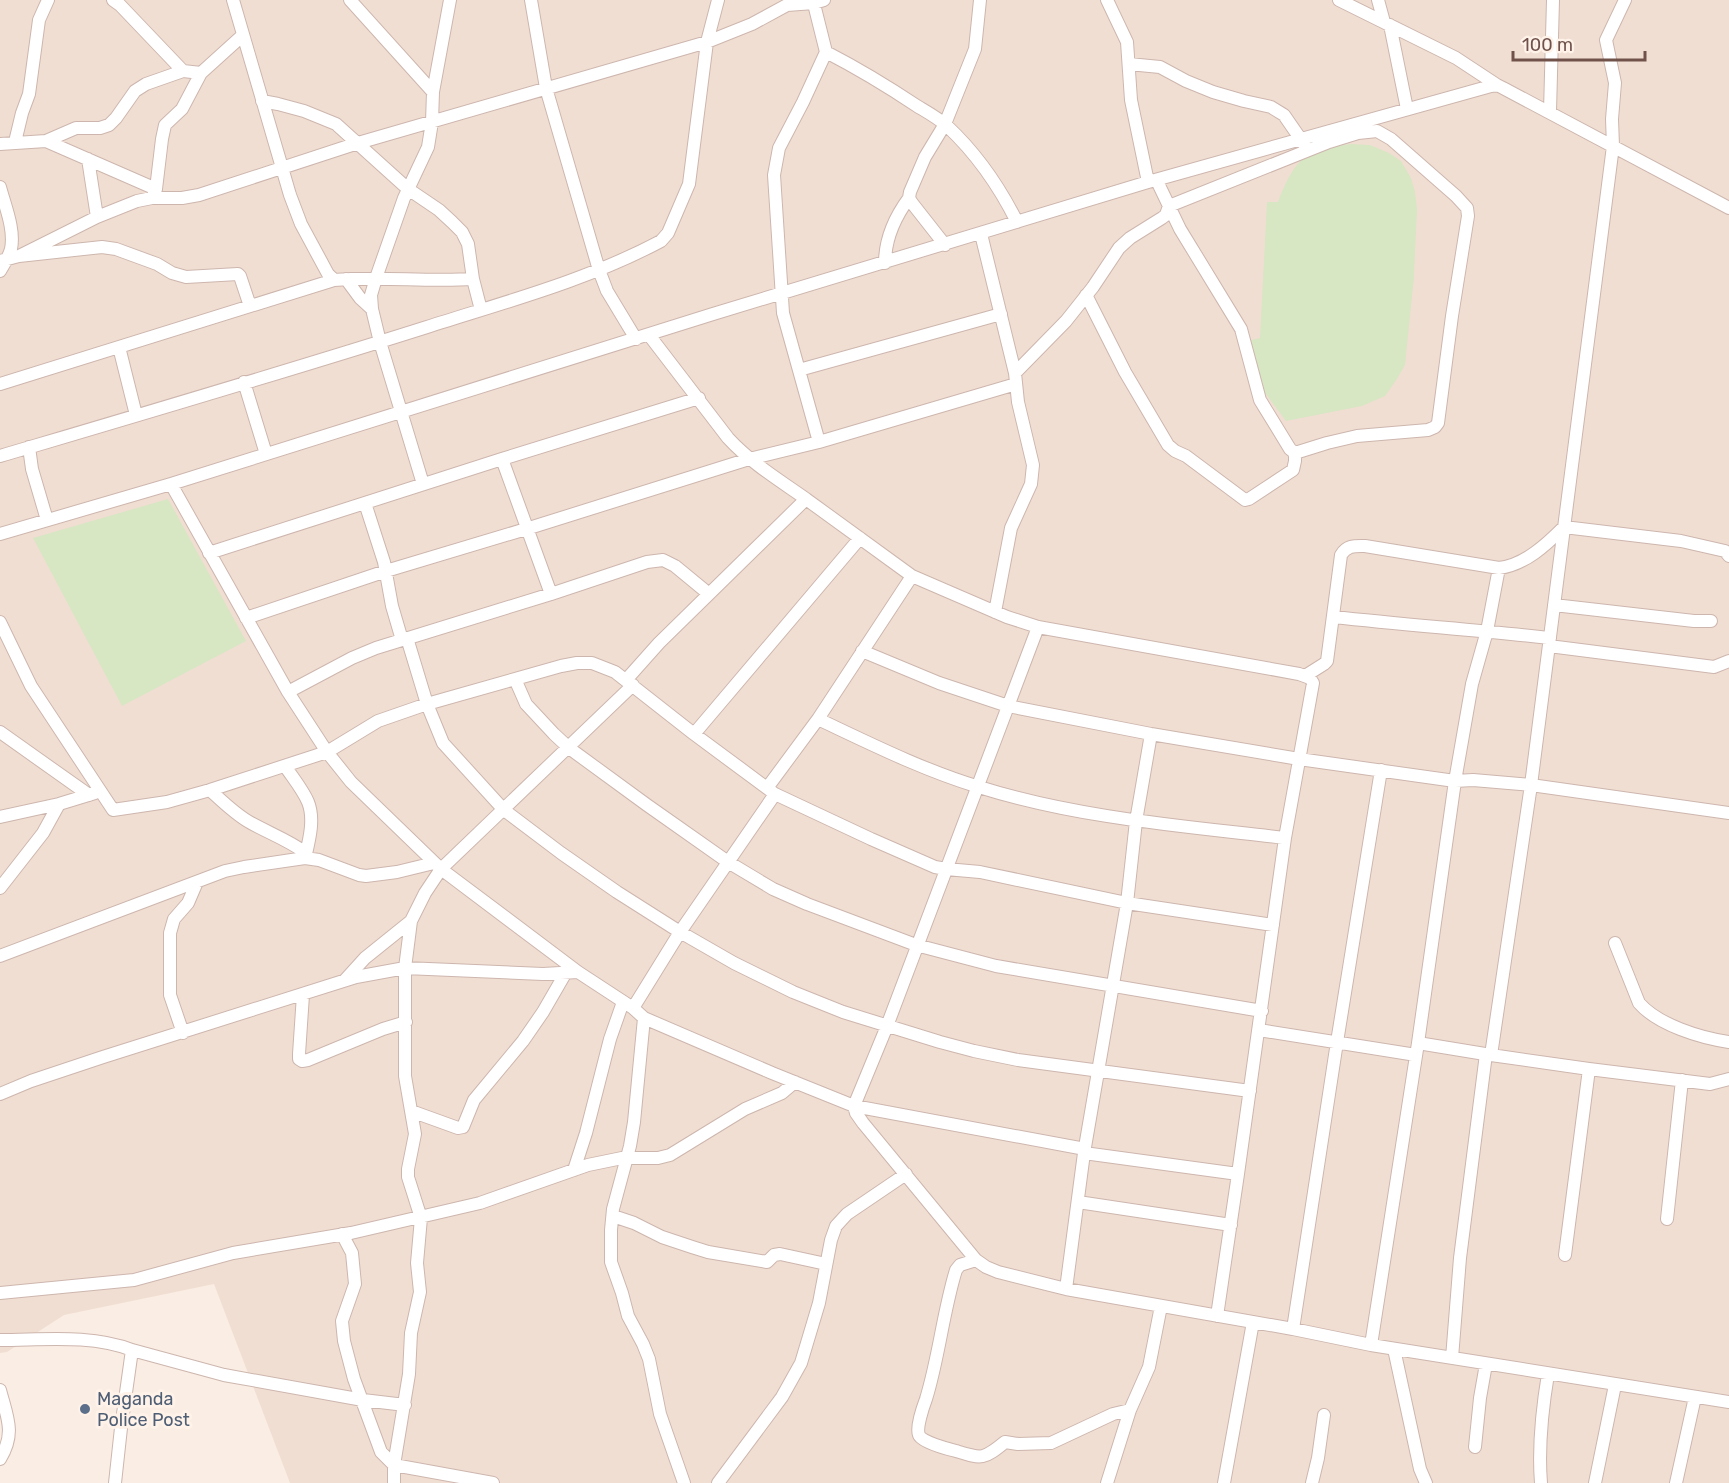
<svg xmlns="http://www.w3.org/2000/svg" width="1729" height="1483" viewBox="0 0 1729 1483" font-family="Rubik,sans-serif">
  <rect width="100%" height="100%" fill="#faede3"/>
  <path fill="#f1ded2" d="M0,0H1729V1483H290L214,1284L64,1315L7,1352L0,1353Z"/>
  <path fill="#d7e6c3" d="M1351,144L1370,145L1389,153L1401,161L1411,178L1415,192L1417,209L1414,277L1405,365L1397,379L1385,396L1362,406L1286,421L1263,390L1247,341L1260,338L1267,202H1278C1284,186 1293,164 1309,154C1321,147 1337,146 1351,144Z
    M168,499L246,641L122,706L33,538Z"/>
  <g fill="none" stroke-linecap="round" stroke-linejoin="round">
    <g stroke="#cdb6ae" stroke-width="14">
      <path id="minor" d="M113,0L120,5L183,71
        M233,0L290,195L301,224L328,274L334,280C380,276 426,282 473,279
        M350,0L433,92
        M531,0L546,88L599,270L607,291L636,339
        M813,0L826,52L803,102L779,148L774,175L783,313L819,442
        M1107,0L1127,42L1131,100L1148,182
        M1339,0L1456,58L1497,85
        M1378,0L1384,22
        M1390,25L1407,109
        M826,52C857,68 887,86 917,106C927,112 938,118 947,126C977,154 999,186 1017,222
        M1129,64L1160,67L1186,81L1213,92L1244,101L1271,107L1284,115L1304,144
        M262,101L278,104L304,111L336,124L408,189L439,210L452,222L462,232L468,244L473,279L481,310
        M1550,111L1553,0
        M46,141L76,128H100L109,125L116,118L135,91L146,84L183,71L201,73
        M15,142L22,113L29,94L39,20L48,0
        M0,144L46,141L156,189
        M88,159L97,217
        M0,187C5,206 15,229 11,249C9,257 4,264 0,271
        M152,198L156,189L162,139L165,125L182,109L201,73L243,35
        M981,234L1015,373L1018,402L1033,465L1031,484L1011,528L995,612
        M945,245L912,203L909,198L910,192L925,157L945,124L975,49L980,0
        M19,256L97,217L137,201L152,198H182L199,195L358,143L707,42L752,24L787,5L814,3L824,0
        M0,261L19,256L102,247L116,249L157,264L172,273L186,277L238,274L240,276L250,306
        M885,263C885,239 895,217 909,198
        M346,279L360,298L372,309
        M1086,295L1125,372L1168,445L1175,451L1186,456L1245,500L1249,499L1293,470L1295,461V453L1290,449L1260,400L1241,329L1180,229L1157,181
        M649,335L728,438C751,463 779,480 806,499
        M119,347L136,415
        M799,370L1001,314
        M1015,373L1066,321L1093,287L1119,248L1130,238L1162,218L1166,215L1169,206L1329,142L1358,133L1377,131L1391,139L1456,196L1467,208L1468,216L1452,316L1438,423L1435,427L1428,430L1357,436L1327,443L1295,453
        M244,382L266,454
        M0,384L334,280
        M29,447L32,469L47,520
        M0,456C142,414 285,372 427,327C505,302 588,280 661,241L668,233L689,184L707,42L718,0
        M502,459L551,594
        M171,484L288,692L327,752L351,782L441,869L578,972L633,1008L644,1018L772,1073L854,1106L856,1113L863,1123L976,1260L986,1267L998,1272L1066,1289L1293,1329L1371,1345L1729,1402
        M423,484L380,342L372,309L371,295L376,278L404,198L428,147L432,122L433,92L450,0
        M365,503L384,562L392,606L402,640
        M0,534L171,484L713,314L1148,182L1491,86L1497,85L1503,88L1729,208
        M209,553L502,459L699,398
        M1554,605L1694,621H1711
        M1334,617C1406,625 1478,630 1550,638
        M246,618L386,571L526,529L749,459L819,442L1016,384
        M0,622L31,686L113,810L167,802L210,790L327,752L378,721L427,704L561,666L577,663H592L615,672L694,734L775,794L871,839L935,867L946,869L980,872L1127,903L1273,925
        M1038,627L887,1026L854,1106L1085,1149
        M407,638L427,704L443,743L504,810L561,853L617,892L680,932L734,963L793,992L843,1012L940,1042L974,1051L1018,1060L1250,1091
        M1549,646L1714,667L1729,661
        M862,651L939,683L1008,706L1151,734L1299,759L1455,781L1473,780L1531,785L1729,813
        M1305,676L1324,664L1327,661L1341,555C1347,545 1355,546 1365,546L1499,568C1525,565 1547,544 1564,527L1681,541L1725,551L1729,556
        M515,679L526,704L554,734L569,748L647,805L728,862L773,889L807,904L916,945L996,966L1262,1011
        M626,680L659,643L806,499L912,576L1007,617L1038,627L1299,674L1310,678L1313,683L1285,838L1238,1174L1217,1316
        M288,692L352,658L376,648L551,594L647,562L663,560L675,566L709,594
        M818,719C871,744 923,770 979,787C1078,818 1182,826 1285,838
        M0,732L89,795
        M694,734L860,538
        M285,766C293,778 303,790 308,802C315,819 309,841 305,858
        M767,788L818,719L912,576
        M210,790C223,802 236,815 251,823C271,834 288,840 306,853
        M0,817L59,804L95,793
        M0,888L43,833L59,804
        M1615,943L1639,1003C1658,1025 1701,1038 1729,1042
        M0,956L225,871L244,867L305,858L319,860L359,875L366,876L397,872L434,863
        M345,980L365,958L411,921
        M303,995L299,1054V1059L302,1061L308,1060L383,1029L406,1022
        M633,1008L680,932L775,794
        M644,1018L634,1122L630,1146L613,1209L611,1230V1262L622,1293L628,1316L643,1344L649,1359L660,1414L684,1483
        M1259,1030L1416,1055
        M183,1033L170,995V933L174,919L188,903L197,882
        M1418,1043L1491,1055L1531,785L1613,146L1612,119L1615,83L1606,40L1625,0
        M1491,1055L1589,1069L1710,1084L1729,1079
        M0,1094L31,1081L103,1057L356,977L405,968L543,974L578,972
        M411,1111L458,1128L463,1127L474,1100L523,1041L543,1012L565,974
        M1084,1153L1238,1174
        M574,1170L586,1133L610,1039L623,1002
        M1078,1202L1231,1225
        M613,1216L634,1223L662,1237L692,1247L708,1252L767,1262L774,1255L780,1254L826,1264
        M1667,1219L1682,1080
        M342,1234L352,1253L355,1284L342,1321L344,1341L354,1379L381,1452L394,1465
        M1565,1255L1589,1069
        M976,1260L960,1265L956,1270C943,1312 939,1357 926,1399C923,1407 916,1428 919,1435C921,1442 948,1449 956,1451C982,1459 983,1460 1005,1442L1018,1444L1051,1443L1113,1414L1130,1410
        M1066,1289L1084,1153L1127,903L1136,821L1151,734
        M0,1293L134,1280L233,1253L351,1233L480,1203L588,1165L622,1158H658L670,1155L745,1109L782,1093L795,1082
        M1293,1329L1337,1042L1381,770
        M0,1340C43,1340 91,1334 132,1350L224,1375L363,1400L405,1405
        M1371,1345L1418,1043L1455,781L1472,684L1487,631L1499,568
        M1394,1349L1420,1469L1426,1483
        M1452,1358L1460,1258L1486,1054
        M0,1390C7,1417 16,1433 0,1459
        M1475,1447L1480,1398L1486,1364
        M394,1465L409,1374L411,1333L420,1292L417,1263L421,1218L408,1177V1169L415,1134L405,1076V968L411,921L425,893L441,869L633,685
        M115,1483L121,1428L132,1350
        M394,1483V1465L493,1483
        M718,1483L782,1397L801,1363L819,1303L831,1240L836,1226L847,1214L906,1174
        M1107,1483L1130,1410L1149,1367L1161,1306
        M1224,1483L1253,1322
        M1312,1483L1318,1458L1324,1415
        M1541,1483C1538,1446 1542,1410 1548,1374
        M1595,1483L1615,1385
        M1676,1483L1695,1397"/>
    </g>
    <use href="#minor" stroke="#fff" stroke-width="12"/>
  </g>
  <circle fill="#5c6f8a" stroke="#fef2e9" stroke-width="2" cx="85" cy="1409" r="6"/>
  <g text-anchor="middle" stroke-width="6" stroke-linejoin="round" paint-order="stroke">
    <g font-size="18" fill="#4e5e75" stroke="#fef2e9" text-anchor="start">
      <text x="97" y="1405">Maganda<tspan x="97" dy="21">Police Post</tspan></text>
    </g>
  </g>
  <path d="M1513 51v9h132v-9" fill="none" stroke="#70524b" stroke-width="3"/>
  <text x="1522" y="51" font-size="18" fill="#70524b" stroke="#fef2e9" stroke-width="4.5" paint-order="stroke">100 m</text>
</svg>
